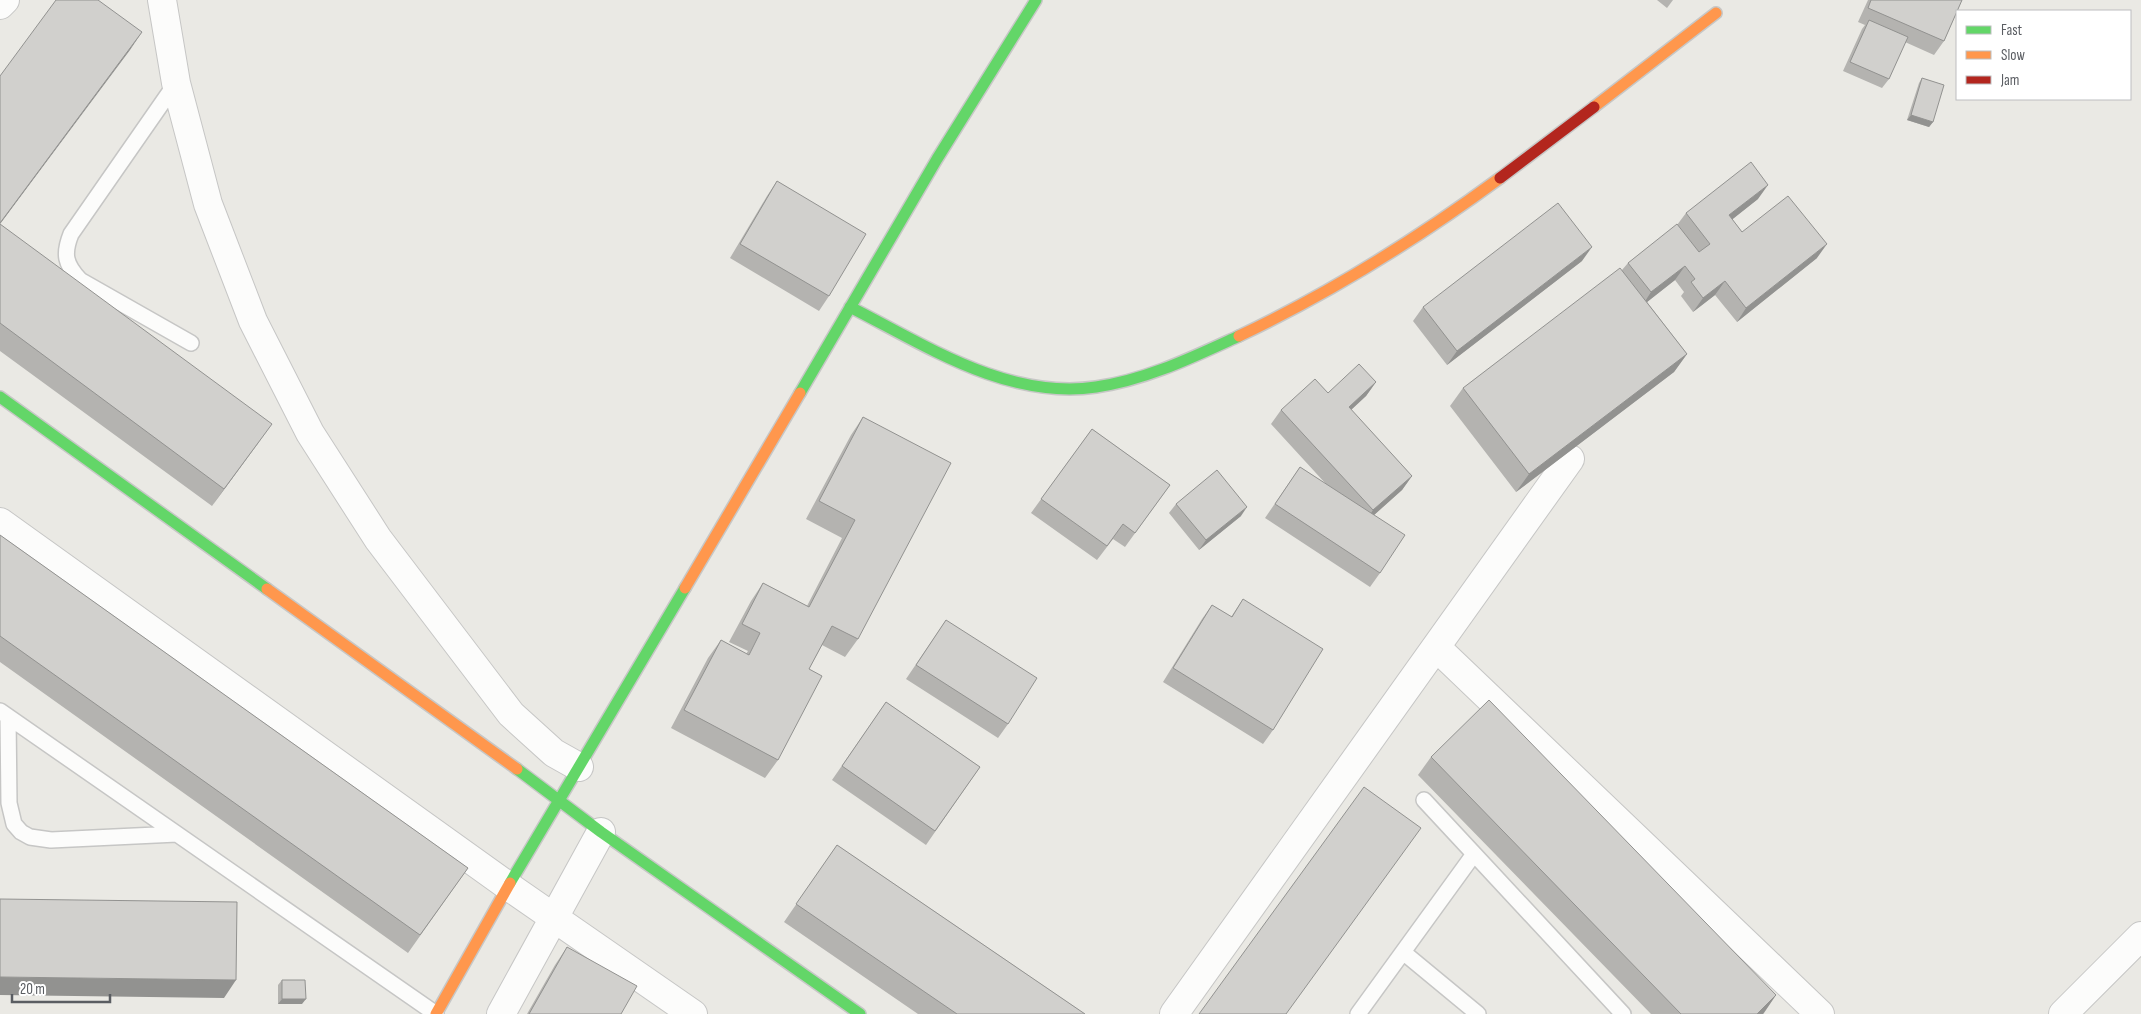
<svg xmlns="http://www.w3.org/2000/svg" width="2141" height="1014" viewBox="0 0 2141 1014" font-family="'Sofia Sans Condensed',sans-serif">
  <rect width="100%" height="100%" fill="#eae9e4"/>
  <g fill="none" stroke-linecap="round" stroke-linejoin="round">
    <g stroke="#c6c6c5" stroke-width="18">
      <path id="lane" d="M176,83L71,234C63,254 65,264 80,280L191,343
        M0,711L436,1014
        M8,717L9,803L14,824L21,832L30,837L51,840L177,834
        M1424,800L1623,1014
        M1403,952L1478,1014
        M1358,1014L1474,854"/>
    </g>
    <g stroke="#c6c6c5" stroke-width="30">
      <path id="street" d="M162,0L176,83L208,204L253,321L310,433L378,539L511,714L554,753L579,767
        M0,5L5,0
        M0,522L508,886L693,1014
        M1436,647L1820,1014
        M501,1014L601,832
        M1174,1014L1570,459
        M2063,1014L2141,936"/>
    </g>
    <g stroke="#c7c7c6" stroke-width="14">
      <path id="fast" d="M850,307C925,345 1007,400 1096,387C1146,380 1193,357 1239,336
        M800,393L937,159L1036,0
        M0,397L267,589
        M517,769L601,832L860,1014
        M510,883L685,588"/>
    </g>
    <g stroke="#c7c7c6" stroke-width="14">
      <path id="slow" d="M1594,107L1716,13
        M1239,336C1332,292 1417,239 1500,178
        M685,588L800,393
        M267,589L517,769
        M436,1014L510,883"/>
    </g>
    <g stroke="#c7c7c6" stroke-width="14">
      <path id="jam" d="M1500,178L1594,107"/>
    </g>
    <use href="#lane" stroke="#fcfcfb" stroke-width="15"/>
    <use href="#street" stroke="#fcfcfb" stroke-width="28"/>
    <use href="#fast" stroke="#63d668" stroke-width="11"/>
    <use href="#slow" stroke="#ff974d" stroke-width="11"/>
    <use href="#jam" stroke="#b3261e" stroke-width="11"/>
  </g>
  <path fill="#b4b3b0" d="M1657,0H1673L1667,8Z
    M1868,0H1962L1944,41L1934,55L1905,42L1889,79L1882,88L1843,71L1862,29L1865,25L1858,22Z
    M142,32L0,224L259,442L212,506L0,351V76Z
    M1922,78L1933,122L1929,127L1907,120L1919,83Z
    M777,181L829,296L819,311L730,258L767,196Z
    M1758,199L1732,219L1742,232L1817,258L1737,322L1715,295L1693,312L1681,296L1684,292L1675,280L1647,302L1687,354L1674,372L1516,492L1450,406L1463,388L1622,270L1628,263L1677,225L1686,213Z
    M1582,261L1447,365L1413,321L1423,307Z
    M1376,382L1366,396L1351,410L1412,476L1402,490L1374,515L1380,573L1370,587L1265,518L1300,467L1326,484L1271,424L1281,410L1328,393Z
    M863,417L858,639L845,657L822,645L809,669L778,760L765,778L671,728L708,658L721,640L746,654L748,651L729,642L751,601L763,583L807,606L842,538L806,519L851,435Z
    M1092,429L1170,485L1125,547L1113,539L1097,560L1031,513Z
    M1176,504L1241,516L1199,550L1169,513Z
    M0,535L468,868L408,953L0,662Z
    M1243,599L1273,730L1263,744L1163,682L1202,619L1212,605L1231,617Z
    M946,620L1008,724L998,738L906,679Z
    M886,702L980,767L926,845L832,780Z
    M1431,757L1776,995L1764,1013L1763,1014H1651L1418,775Z
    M837,845L1085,1014H918L784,922Z
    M567,947L621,1014H527L555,965Z
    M282,980L302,1004H278V985Z"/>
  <path fill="#929290" d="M142,32L130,50L0,224V223Z
    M1911,115L1933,122L1929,127L1907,120Z
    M1768,185L1758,199L1719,230L1729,215Z
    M1827,244L1817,258L1737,322L1746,308Z
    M1592,247L1582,261L1447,365L1457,351Z
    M1685,266L1675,280L1642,306L1651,292Z
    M1725,281L1715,295L1693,312L1703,298Z
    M1687,354L1674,372L1516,492L1529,474Z
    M1376,382L1366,396L1339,421L1349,407Z
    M272,424L259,442L212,506L224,489Z
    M1412,476L1402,490L1364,524L1373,510Z
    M1247,507L1241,516L1199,550L1206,540Z
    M0,977L236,980L224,998L0,995Z
    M1776,995L1763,1014H1757Z
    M282,999H306L302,1004H278Z"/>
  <path fill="#d1d0cd" stroke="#929290" d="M56,0H98L142,32L0,223V76Z
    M1871,0H1962L1944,41L1868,8Z
    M1869,20L1908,37L1889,79L1850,62Z
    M1922,78L1944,85L1933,122L1911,115Z
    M1751,162L1768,185L1729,215L1742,232L1788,196L1827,244L1746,308L1725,281L1703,298L1691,282L1695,279L1685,266L1651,292L1628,263L1677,224L1699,252L1710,244L1686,213Z
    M777,181L866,234L829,296L740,244Z
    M1558,203L1592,247L1457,351L1423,307Z
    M0,224L272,424L224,489L0,323Z
    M1620,268L1687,354L1529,474L1463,388Z
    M1359,364L1376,382L1349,407L1412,476L1373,510L1281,410L1315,379L1328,393Z
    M863,417L951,463L858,639L832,626L809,669L822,676L778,760L684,710L721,640L749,655L760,633L742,624L763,583L809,607L855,520L819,501Z
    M1092,429L1170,485L1135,533L1123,524L1107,546L1041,499Z
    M1300,467L1405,535L1380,573L1275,504Z
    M1217,470L1247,507L1206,540L1176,504Z
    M0,535L468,868L420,935L0,636Z
    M1243,599L1323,649L1273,730L1173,668L1212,605L1232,617Z
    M946,620L1037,678L1008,724L916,665Z
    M1489,700L1776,995L1757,1014H1681L1431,757Z
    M886,702L980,767L935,831L842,766Z
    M1364,787L1421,828L1286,1014H1199Z
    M837,845L1085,1014H957L796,904Z
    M0,899L237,902L236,980L0,977Z
    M567,947L637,986L621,1014H529Z
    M282,980H305L306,999H282Z"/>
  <rect x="1956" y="10" width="175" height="90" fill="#ffffff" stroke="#bdbec0"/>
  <rect x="1966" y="26" width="25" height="8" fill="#63d668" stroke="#bdbec0"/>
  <text x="2001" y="35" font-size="15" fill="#5a5d62">Fast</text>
  <rect x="1966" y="51" width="25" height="8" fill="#ff974d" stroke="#bdbec0"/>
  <text x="2001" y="60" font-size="15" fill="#5a5d62">Slow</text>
  <rect x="1966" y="76" width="25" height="8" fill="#b3261e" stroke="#bdbec0"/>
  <text x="2001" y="85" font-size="15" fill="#5a5d62">Jam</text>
  <path d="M12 994v8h98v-8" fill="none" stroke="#5a5d62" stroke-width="2.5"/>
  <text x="20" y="994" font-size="15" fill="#5a5d62" stroke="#ffffff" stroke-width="4" paint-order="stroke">20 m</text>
</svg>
